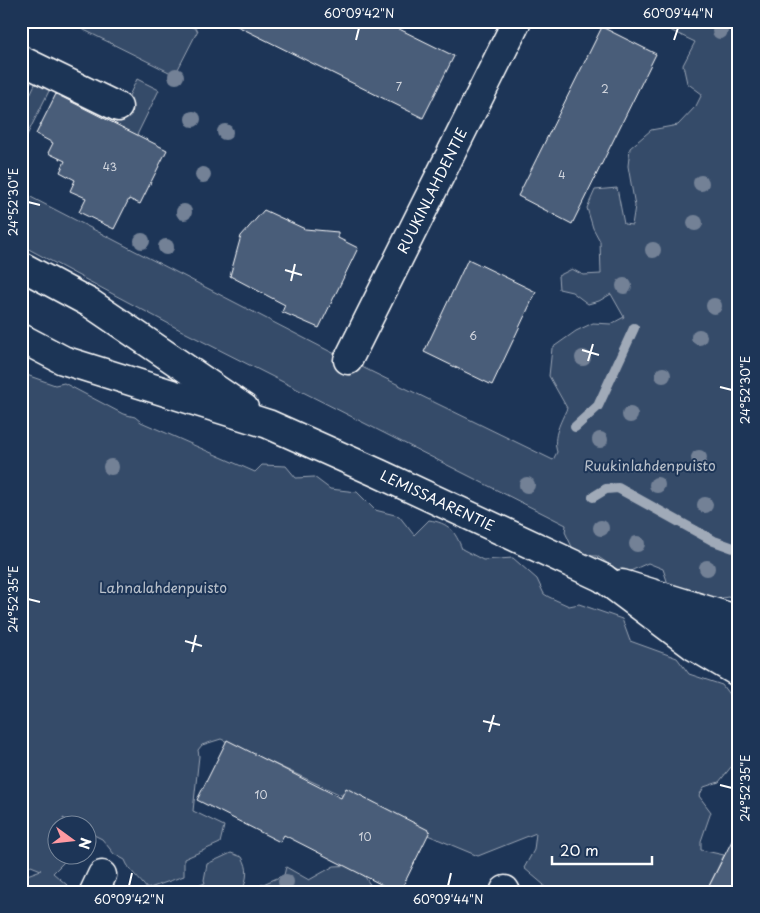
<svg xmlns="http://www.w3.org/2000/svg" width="760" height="913" viewBox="0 0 760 913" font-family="'Playpen Sans',sans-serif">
  <rect width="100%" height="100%" fill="#1d3557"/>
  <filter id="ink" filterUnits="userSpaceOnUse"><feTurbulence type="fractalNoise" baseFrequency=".02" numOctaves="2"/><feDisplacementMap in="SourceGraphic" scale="10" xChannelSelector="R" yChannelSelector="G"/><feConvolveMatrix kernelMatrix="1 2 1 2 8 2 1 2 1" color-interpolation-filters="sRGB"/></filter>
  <g filter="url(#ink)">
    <path fill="#364b69" stroke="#9aa5b4" d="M78,21H180L198,30L175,75L76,26Z
      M651,21H739V602L728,597L701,602L671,593L663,569L648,563L626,573L613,567L597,556H590L573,549L565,532L566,525L186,333L21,245V192L329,351L553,460L557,452C552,436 561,422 567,408L549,376L552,348L576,331L593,323L611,324L624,317L611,294L599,301L588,304L572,292L559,289L558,276L572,269L583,275L601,274L600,241L593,228L587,208L595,190L617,188L624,224L632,225L635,206L628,166L630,148L651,130L678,125L696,106L702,94L687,83L683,65L695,42Z
      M137,79L159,90L137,135L115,125Z
      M37,80L51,87L21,147V113Z
      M21,373L55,385L64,383L123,414L135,417L141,422L255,472L262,465L286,466L296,478L314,477L330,489L357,492L375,510L399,516L414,535L429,520C449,523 455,531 462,549L483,560L513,558L537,579L544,594L549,597L569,606L579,604L622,619L630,641L677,658L689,674L722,685L734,701L739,704V757L719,782L704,787L699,796L711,812L701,841V850L724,855L706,892H541L544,885L524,868L534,850L536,833L478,856L418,831L221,739L202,745L198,750L199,756L193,811L224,826L220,843L184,859V876L147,889C140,879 129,871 125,860L114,854L102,839L88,832V826L76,825L63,818L65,825L58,826V856H70L53,873L67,885L64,892H24L21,888L27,875L41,870L31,866L21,870Z
      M231,853L242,857C249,869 247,877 243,890L238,892H187L188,890L205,883L204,880L207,864Z
      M357,865L375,892H253L261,885L284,875L286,867L309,880L334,866Z"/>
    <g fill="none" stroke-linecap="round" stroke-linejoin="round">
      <path stroke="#a0aab8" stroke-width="10" d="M575,427L598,406L634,328
        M593,497L606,489L618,488L714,541L739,550"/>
    </g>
    <path fill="#4a5d79" stroke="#fff" d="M227,21H383L454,56L423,118Z
      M602,27L656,54L572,224L518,196Z
      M56,94L167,150L140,204L129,199L114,229L79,212L86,198L70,191L75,180L60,172L65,161L48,153L53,143L36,134Z
      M264,210L305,229L338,232V238L358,248L319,328L282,312L285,305L230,276L241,236Z
      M468,259L536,292L492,385L424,352Z
      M227,740L341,798L346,788L430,831L400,892H396L284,835L280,842L197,800Z
      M739,827V892H706Z"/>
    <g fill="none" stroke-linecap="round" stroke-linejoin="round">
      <g stroke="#fff" stroke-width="31">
        <g id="minor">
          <path d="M21,60L118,107"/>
          <path id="s1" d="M348,360L517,21"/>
          <path d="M505,890L506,892"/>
          <path d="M94,892L102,875"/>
        </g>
      </g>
      <g stroke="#fff" stroke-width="31">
        <g id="major">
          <path d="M21,266L90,303L244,408"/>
          <path id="s2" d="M21,338L63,360L268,424L380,474L603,578"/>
        </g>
      </g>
      <g stroke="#fff" stroke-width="31">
        <path id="highway" d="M603,578L695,647L739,673
          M622,584L739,620
          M671,613L739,647"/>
      </g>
      <use href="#minor" stroke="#1d3557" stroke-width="28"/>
      <use href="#major" stroke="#1d3557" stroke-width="28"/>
      <use href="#highway" stroke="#1d3557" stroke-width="28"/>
    </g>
    <g fill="#738196">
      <circle cx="720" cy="31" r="8"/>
      <circle cx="176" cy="76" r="8"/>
      <circle cx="193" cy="119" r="8"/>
      <circle cx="225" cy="132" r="8"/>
      <circle cx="203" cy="175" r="8"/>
      <circle cx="701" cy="183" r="8"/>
      <circle cx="184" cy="212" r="8"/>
      <circle cx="695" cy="223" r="8"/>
      <circle cx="142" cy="241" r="8"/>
      <circle cx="166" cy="247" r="8"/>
      <circle cx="653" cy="250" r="8"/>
      <circle cx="624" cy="286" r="8"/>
      <circle cx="714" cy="306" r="8"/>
      <circle cx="699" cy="337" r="8"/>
      <circle cx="583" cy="358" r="8"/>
      <circle cx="663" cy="375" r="8"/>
      <circle cx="630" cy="415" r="8"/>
      <circle cx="600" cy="440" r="8"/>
      <circle cx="699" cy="458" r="8"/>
      <circle cx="111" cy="467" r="8"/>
      <circle cx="527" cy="485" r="8"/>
      <circle cx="657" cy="485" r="8"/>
      <circle cx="705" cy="505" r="8"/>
      <circle cx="601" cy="528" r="8"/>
      <circle cx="637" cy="544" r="8"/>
      <circle cx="707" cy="568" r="8"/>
      <circle cx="286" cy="882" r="8"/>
    </g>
  </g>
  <path fill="none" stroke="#fff" stroke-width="2" d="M356,40L359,28M674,40L678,28M28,202L40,205M285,270L302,275M291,281L295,264M582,350L599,355M588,361L593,344M720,387L732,390M28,599L40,602M185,641L202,646M192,652L196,635M483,721L500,725M489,732L494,715M720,785L732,788M129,886L132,873M448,886L451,873"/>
  <g text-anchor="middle" stroke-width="4" stroke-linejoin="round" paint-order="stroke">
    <g font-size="11" fill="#d2d6de">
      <text x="399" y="91">7</text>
      <text x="605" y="93">2</text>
      <text x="110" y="171">43</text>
      <text x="562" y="179">4</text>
      <text x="473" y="340">6</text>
      <text x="261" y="799">10</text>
      <text x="365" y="841">10</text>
    </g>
    <g font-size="14" fill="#fff" stroke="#1d3557">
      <text dy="5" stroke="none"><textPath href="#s1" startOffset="189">RUUKINLAHDENTIE</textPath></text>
      <text dy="5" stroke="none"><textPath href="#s2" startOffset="448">LEMISSAARENTIE</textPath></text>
    </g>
    <g font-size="14" fill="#b9c0ca" stroke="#1d3557">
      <text x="650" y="471">Ruukinlahdenpuisto</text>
      <text x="163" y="593">Lahnalahdenpuisto</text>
    </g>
  </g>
  <rect width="760" height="913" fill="none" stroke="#1d3557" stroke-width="55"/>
  <g transform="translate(72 840) rotate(105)"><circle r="24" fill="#1d3557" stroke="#77869a"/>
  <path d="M0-4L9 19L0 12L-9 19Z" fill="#ff9aa2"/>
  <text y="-8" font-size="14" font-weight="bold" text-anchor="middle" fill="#ffffff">N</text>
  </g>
  <path d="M552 856v8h100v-8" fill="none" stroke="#ffffff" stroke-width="2.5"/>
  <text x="560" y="856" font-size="15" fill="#ffffff" stroke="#1d3557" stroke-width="4" paint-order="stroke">20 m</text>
  <rect x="28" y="28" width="704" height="858" fill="none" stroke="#fff" stroke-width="2"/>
  <g font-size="12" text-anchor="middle" fill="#fff">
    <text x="359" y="18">60°09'42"N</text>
    <text x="678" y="18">60°09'44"N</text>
    <text transform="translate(14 202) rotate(-90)" y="4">24°52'30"E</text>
    <text transform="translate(746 390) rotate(-90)" y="4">24°52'30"E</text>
    <text transform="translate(14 599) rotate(-90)" y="4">24°52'35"E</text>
    <text transform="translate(746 788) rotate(-90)" y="4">24°52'35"E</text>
    <text x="129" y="904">60°09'42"N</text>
    <text x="448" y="904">60°09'44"N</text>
  </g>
</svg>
